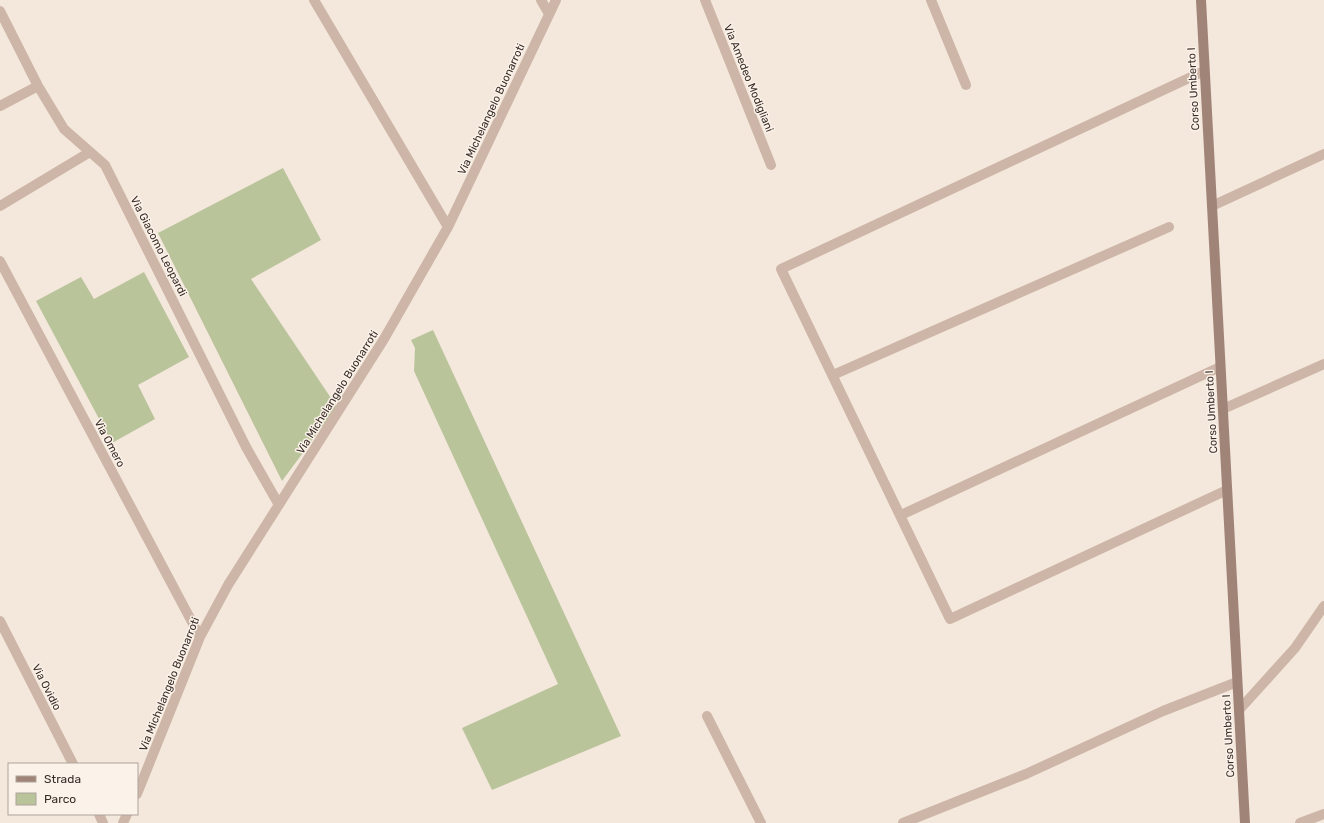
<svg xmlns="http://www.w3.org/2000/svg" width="1324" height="823" viewBox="0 0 1324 823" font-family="Rubik,sans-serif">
  <rect width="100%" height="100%" fill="#f4e7dc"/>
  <path fill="#bac49b" d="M283,168L321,240L251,279L337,407L282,481L158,233Z
    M144,272L189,357L138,385L155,419L112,443L36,301L81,277L94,299Z
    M433,330L621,736L492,790L462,728L558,684L414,371L415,348L411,340Z"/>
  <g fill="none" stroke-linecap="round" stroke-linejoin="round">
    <path stroke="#cdb6a7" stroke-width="10" d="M314,0L448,227
      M541,0L549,14
      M705,0L771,165
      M931,0L966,85
      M0,11L38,86L64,129L105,165L246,447L279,505
      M1204,71L781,269L950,619L1227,490
      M0,106L38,86
      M0,206L90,152
      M1212,206L1324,154
      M0,261L200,637
      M833,375L1169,227
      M1223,409L1324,364
      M901,515L1220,367
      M0,621L73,764
      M1239,710L1295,648L1324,606
      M707,716L761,823
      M137,794L200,637L228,585L384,339L448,227L556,0
      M99,814L103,823
      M123,823L127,814
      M903,823L1026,774L1163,711L1237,682
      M1300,823L1324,814"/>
    <path stroke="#a18478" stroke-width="10" d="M1201,0L1245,823"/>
  </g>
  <g text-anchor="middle" stroke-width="3" stroke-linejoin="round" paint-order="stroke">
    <g font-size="11" fill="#392c28" stroke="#fbf2e9">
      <text transform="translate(749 78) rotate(68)" y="4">Via Amedeo Modigliani</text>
      <text transform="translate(1193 89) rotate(-93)" y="4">Corso Umberto I</text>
      <text transform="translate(491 109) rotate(-65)" y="4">Via Michelangelo Buonarroti</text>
      <text transform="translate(159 246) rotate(63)" y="4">Via Giacomo Leopardi</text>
      <text transform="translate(337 392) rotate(-58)" y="4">Via Michelangelo Buonarroti</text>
      <text transform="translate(1211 412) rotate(-93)" y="4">Corso Umberto I</text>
      <text transform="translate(110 443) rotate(62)" y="4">Via Omero</text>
      <text transform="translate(169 684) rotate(-68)" y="4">Via Michelangelo Buonarroti</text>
      <text transform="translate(47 687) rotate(63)" y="4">Via Ovidio</text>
      <text transform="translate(1228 736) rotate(-93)" y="4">Corso Umberto I</text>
    </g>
  </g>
  <rect x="8" y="763" width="130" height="52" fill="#fbf2e9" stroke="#ada39c"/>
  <rect x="16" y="776" width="20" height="6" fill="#a18478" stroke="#ada39c"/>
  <text x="44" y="783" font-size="12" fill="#392c28">Strada</text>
  <rect x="16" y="793" width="20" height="12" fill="#bac49b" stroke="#ada39c"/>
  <text x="44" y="803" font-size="12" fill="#392c28">Parco</text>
</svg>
